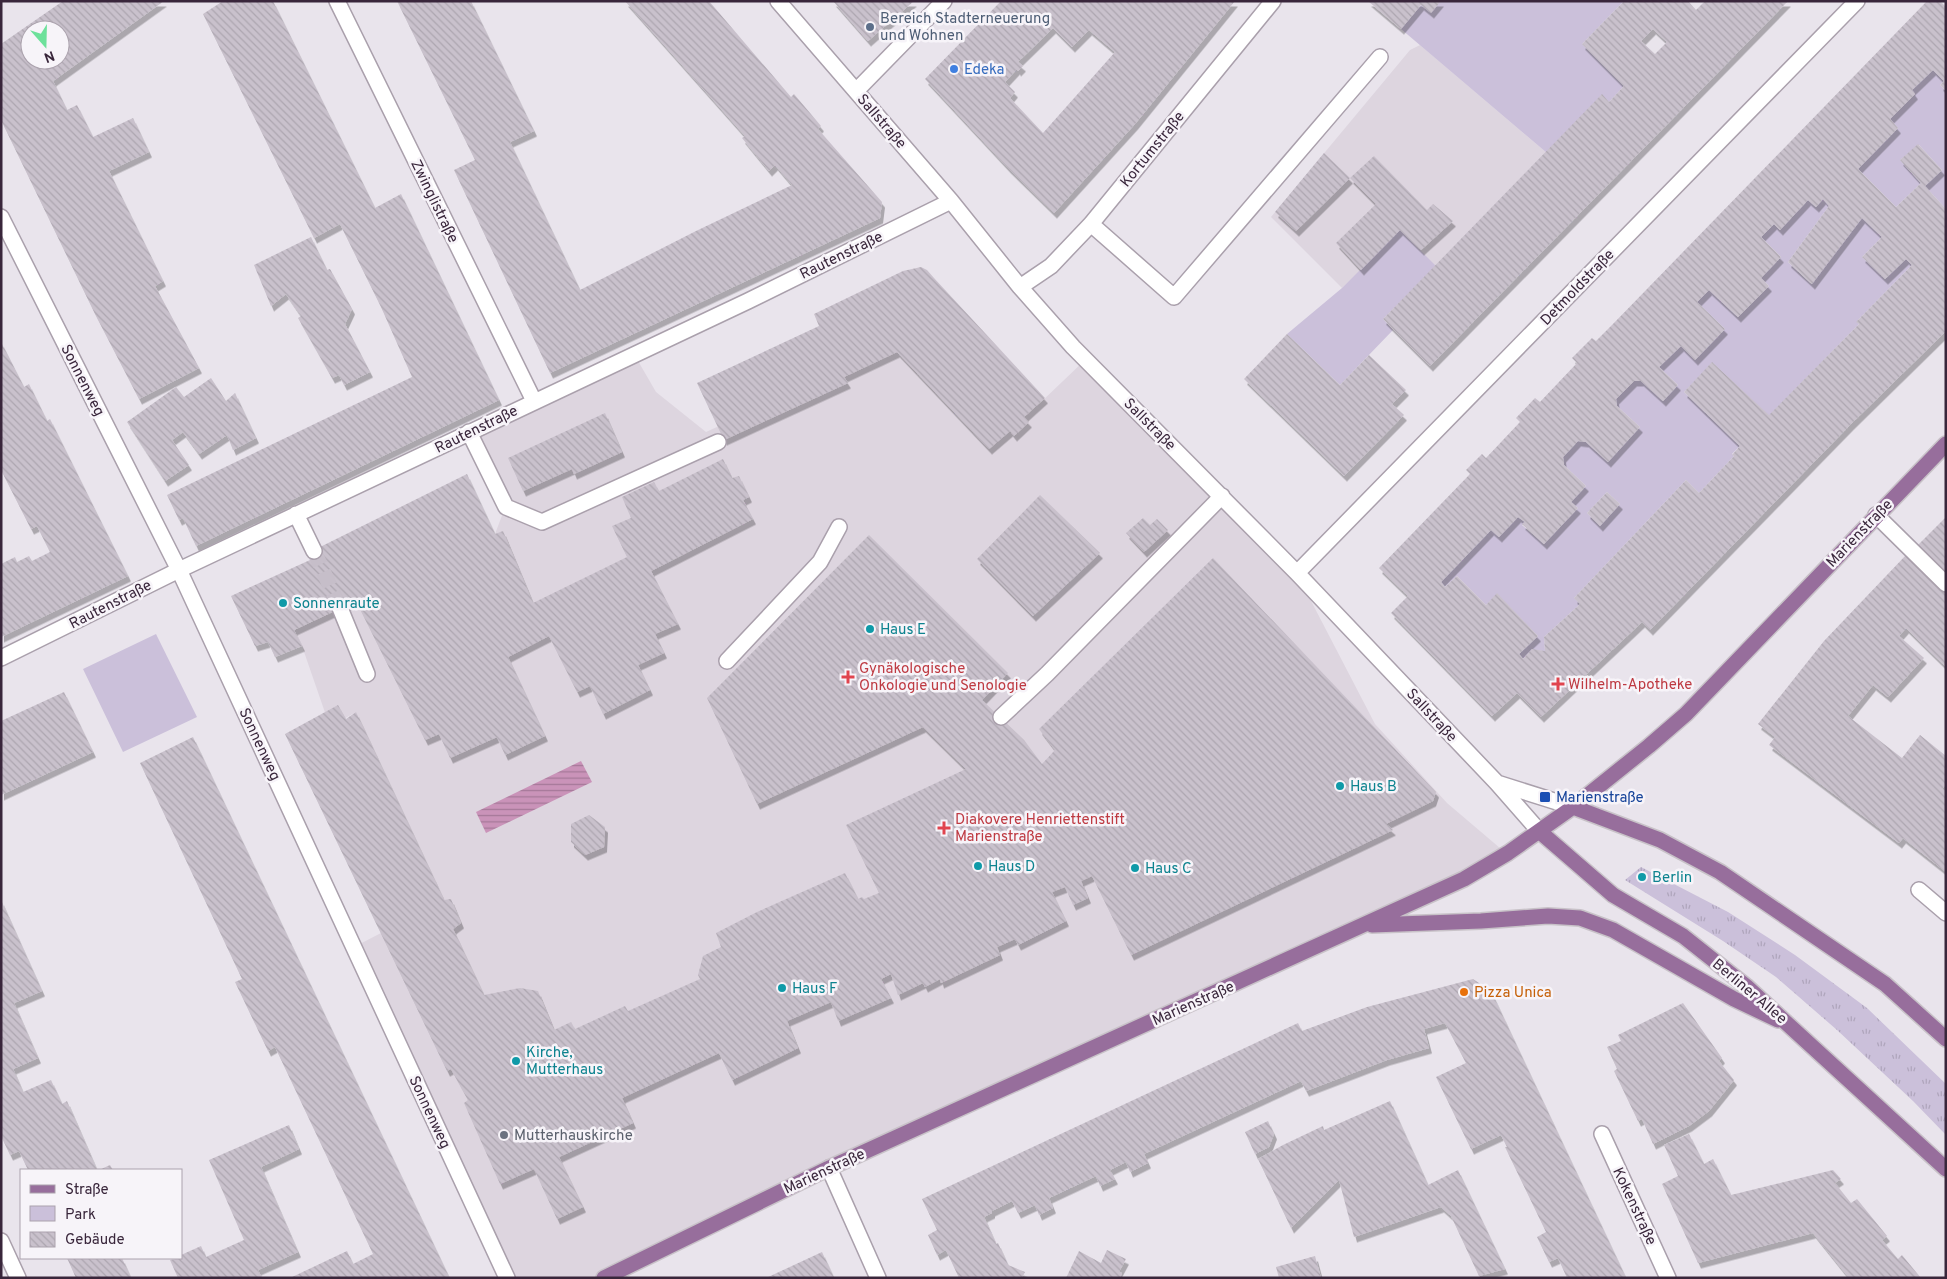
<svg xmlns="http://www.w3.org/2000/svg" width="1947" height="1279" viewBox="0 0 1947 1279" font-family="Overpass,sans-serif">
  <defs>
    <pattern id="grass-tufts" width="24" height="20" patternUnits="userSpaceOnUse" patternTransform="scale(1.25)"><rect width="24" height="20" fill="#cbc0da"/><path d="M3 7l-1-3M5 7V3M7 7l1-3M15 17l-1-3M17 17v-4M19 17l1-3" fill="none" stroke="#afa5bc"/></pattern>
    <pattern id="water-rules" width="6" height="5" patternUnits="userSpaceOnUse" patternTransform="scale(1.25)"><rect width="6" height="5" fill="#ca93b9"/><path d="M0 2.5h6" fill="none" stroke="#a57898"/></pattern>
    <pattern id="building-back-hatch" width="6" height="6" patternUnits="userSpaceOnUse" patternTransform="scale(1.25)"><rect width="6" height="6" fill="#c9c1cc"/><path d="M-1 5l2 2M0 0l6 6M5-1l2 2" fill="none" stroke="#ada6b0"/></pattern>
    <filter id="shadow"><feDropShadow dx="3" dy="5.5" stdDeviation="0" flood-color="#0004"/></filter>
  </defs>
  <rect width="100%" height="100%" fill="#e9e4ec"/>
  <path fill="#ddd5df" d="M1420,45L1547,153L1436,266L1361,270L1342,288L1271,217L1410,50Z
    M898,344L1040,403L1085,360L1296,572L1375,724L1447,803L1507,854L599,1278H512L354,947L381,933L356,712L330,727L302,646L294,630L495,534L506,505L469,433L634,354L656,392L706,432Z"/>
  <path fill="url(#grass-tufts)" d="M1641,867L1728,912L1795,955L1867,1008L1946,1084V1135L1913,1101L1837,1030L1776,977L1723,941L1625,880Z"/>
  <path fill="#cbc0da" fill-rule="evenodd" d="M1441,1H1624L1582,44L1624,86L1609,102L1602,95L1547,153L1401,29L1421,5Z
    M1933,70L1944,81L1940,85L1946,91V209L1925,186L1942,170L1919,145L1900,160L1921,183L1896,207L1858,169L1898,128L1890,119L1915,94L1912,90Z
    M1823,199L1829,206L1788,262L1811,284L1862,218L1882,237L1862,257L1885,279L1906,259L1912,265L1857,321L1859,324L1769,416L1713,363L1684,392L1740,446L1732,454L1734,456L1699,493L1686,480L1574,598L1580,604L1544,637L1545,651L1532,650L1523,659L1519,654L1538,636L1497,594L1486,605L1457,576L1445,587L1441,582L1491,530L1499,537L1518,517L1525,522L1522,525L1544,544L1578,508L1571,502L1586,486L1564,465L1563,457L1578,441L1586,442L1608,462L1640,427L1617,406L1616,399L1634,381H1641L1663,401L1678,385L1659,367L1681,346L1695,360L1725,329L1697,302L1709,290L1738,317L1769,286L1761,278L1781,257L1761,237L1774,224L1780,230L1808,200L1816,207ZM1607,492L1620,504L1600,526L1587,513Z
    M1400,230L1436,266L1383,319L1393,330L1340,385L1287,334L1342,288Z
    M156,634L197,717L123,752L83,669Z"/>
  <path fill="url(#water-rules)" d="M581,761L592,782L486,833L476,812Z"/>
  <path fill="url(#building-back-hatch)" fill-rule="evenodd" filter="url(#shadow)" d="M63,1H164L53,81L67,110L77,105L93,137L133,118L149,152L109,171L163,281L155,286L199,368L139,399L95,314L1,120V44ZM30,30H60V60H30Z
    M223,1H273L375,208L401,194L499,400L196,546L183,518L179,520L167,495L412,377L381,307L340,224L314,238L203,14Z
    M397,1H471L534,131L510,142L580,290L696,231L792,185L775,165L769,171L742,138L745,136L625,1H709L791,97L794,94L821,126L818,129L882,202L880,218L550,373L454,170L475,160Z
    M833,1H914L868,41Z
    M1001,1H1235L1135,124L1054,213L1008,168L925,79ZM1053,28L1072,47L1089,30L1115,52L1043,133L1010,98L1015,92L1005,82L1017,69L1018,71L1023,66L1018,62Z
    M1368,1H1441L1431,13L1421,5L1401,29Z
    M1624,1H1688L1696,10L1705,1H1788L1430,366L1383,319L1602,94L1609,102L1624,86L1582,44ZM1653,29L1667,42L1655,54L1641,41Z
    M1927,1H1940L1946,7V91L1940,85L1944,81L1933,70L1912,90L1915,94L1890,119L1898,128L1858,169L1896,207L1921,183L1900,160L1918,144L1942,170L1925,186L1946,209V331L1851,424L1650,630L1642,622L1541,717L1517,693L1492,716L1391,613L1408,596L1379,568L1470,474L1466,470L1482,454L1486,458L1520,422L1516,418L1535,398L1540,402L1577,363L1572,358L1592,338L1596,341L1613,324ZM1823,199L1829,206L1788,262L1812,284L1862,218L1882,237L1862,257L1885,279L1906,259L1912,265L1856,322L1859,324L1769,415L1712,362L1684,392L1740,446L1732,455L1734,456L1699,493L1686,480L1574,598L1580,604L1544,637L1545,651L1532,649L1523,659L1519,654L1538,636L1497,593L1486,605L1457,576L1445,587L1441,582L1491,530L1499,537L1518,517L1525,522L1522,524L1544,544L1578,508L1571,502L1586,486L1564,465L1563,457L1578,441L1586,442L1608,462L1640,427L1617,406L1616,399L1634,381H1641L1663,401L1678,385L1659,367L1681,346L1695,360L1725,329L1697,302L1709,290L1738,317L1769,286L1761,278L1781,257L1761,237L1774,224L1780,230L1808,200L1816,207Z
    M1324,153L1350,178L1296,231L1275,212Z
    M1374,156L1427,210L1433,204L1453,221L1421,250L1400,230L1361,270L1336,243L1376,204L1350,178Z
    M311,237L327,270L330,269L352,309L345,324L370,372L344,385L339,375L332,378L298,318L301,316L286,294L271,306L254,265Z
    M921,267L927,270L934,278L1045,398L1024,417L1029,422L1014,436L1010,431L989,449L897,352L844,377L848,383L724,440L697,383L819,326L814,314L903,271Z
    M1287,334L1340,385L1369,355L1406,390L1392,404L1404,415L1344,476L1244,379Z
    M1,342L24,387L29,384L47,421L50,419L128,576L1,637V564L15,557L17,562L29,556L32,561L50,552L37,526L31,529L1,470Z
    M211,378L226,401L235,393L256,438L233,450L227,435L199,454L183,432L172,440L189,465L165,481L127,422L176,387L184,397Z
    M605,413L622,452L574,474L572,469L523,491L508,458Z
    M723,459L732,478L739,476L749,497L743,500L753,519L651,571L678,624L655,634L664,653L638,665L650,690L603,714L590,686L577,692L549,636L508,657L545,736L505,755L497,737L450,758L439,734L425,740L356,601L294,630L302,646L275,657L268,642L255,646L231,596L310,560L308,553L467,474L495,534L503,531L533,603L627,557L612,526L631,518L622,497L654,482L659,491Z
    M1607,492L1620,504L1600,526L1587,513Z
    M1040,495L1100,553L1033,616L977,559Z
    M1946,517V578L1915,548Z
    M1143,518L1150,525L1157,519L1168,530L1144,552L1126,533Z
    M869,535L1008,673L982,700L1024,740L1042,764L1055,750L1039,729L1213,558L1436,792L1433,801L1386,824L1393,830L1131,955L1092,876L1081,881L1088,898L1073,905L1065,887L1052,892L1066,921L1018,945L1015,939L997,947L1000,955L941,983L940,979L925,987L923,983L898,995L891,974L881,979L891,998L838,1021L831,1002L787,1021L798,1048L732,1080L719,1053L622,1098L633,1123L559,1157L583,1207L557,1219L534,1169L500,1184L464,1103L468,1100L451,1069L447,1071L285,734L338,705L346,719L356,712L444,900L451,899L461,923L453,929L484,995L520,988L538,991L554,1030L571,1022L575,1029L625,1006L628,1011L700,979L698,975L703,956L721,947L716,933L757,912L845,873L858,899L862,897L864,899L879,893L846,825L966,769L923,727L757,804L707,698Z
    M1907,554L1946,590V667L1906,628L1899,636L1924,658L1888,697L1873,685L1848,716L1902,758L1920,735L1946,756V784L1942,789L1946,792V872L1903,838L1899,843L1769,745L1775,737L1758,724L1824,641Z
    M64,692L93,752L1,795V721Z
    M193,737L449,1277L447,1278H290L347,1251L353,1264L373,1254L275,1047L268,1051L235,982L242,979L140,763Z
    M589,815L605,827L604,847L585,855L571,842V824Z
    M1,900L42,991L14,1003L38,1058L13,1069L23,1092L51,1080L62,1104L67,1101L97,1170H28L19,1151L10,1155L1,1136Z
    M1473,979L1491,991L1626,1278H1567L1558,1258L1549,1262L1537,1237L1546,1232L1505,1147H1507L1501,1135L1471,1149L1436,1077L1466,1063L1445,1023L1424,1029L1429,1048L1387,1060L1306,1091L1301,1081L1144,1154L1148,1163L1130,1172L1126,1162L1110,1170L1115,1179L1100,1186L1096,1176L1049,1198L1053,1208L1039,1215L1035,1205L1018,1213L1012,1201L992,1211V1213L984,1217L996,1244L998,1243L1008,1265L1025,1272L1022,1278H959L946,1250L937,1255L928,1235L937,1230L922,1199L1298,1023L1302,1031L1367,1007Z
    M1683,1003L1722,1058L1719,1061L1734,1080L1709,1111L1689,1126L1653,1144L1642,1119L1638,1121L1614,1071L1617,1069L1607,1047L1621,1041L1618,1035Z
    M1390,1101L1428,1185L1458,1170L1505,1269L1479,1276L1451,1216L1441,1207L1354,1237L1339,1180L1291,1228L1258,1159L1283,1145L1323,1126L1324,1130Z
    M1268,1121L1274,1134L1269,1147L1255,1154L1245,1132Z
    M289,1125L299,1149L261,1167L298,1252L258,1270L262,1278H178L170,1260L181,1258V1255L201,1246L206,1257L244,1240L209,1160Z
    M1689,1134L1704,1164L1713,1159L1731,1195L1833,1170L1841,1179L1835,1183L1851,1203L1857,1199L1887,1236L1882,1240L1898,1259L1902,1255L1921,1278H1849L1813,1233L1698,1263L1662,1184L1678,1176L1664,1145Z
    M110,1165L113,1170H99Z
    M1107,1250L1126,1259L1119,1272L1122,1273L1120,1278H1066L1079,1251L1101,1263Z
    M822,1252L834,1278H766Z
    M1315,1256L1321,1278H1279L1276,1267Z
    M67,1258H122L131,1278H76Z"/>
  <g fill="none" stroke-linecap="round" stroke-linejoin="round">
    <path stroke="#c6bec9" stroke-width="15" stroke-dasharray="15 8" stroke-linecap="butt" d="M314,551L340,608"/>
    <g stroke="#aaa0ac" stroke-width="18">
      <path id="minor" d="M337,1L534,401
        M778,1L951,201L1020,287L1073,347L1297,573L1497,783L1539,831
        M856,91L944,1
        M1,217L179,570L507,1278
        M1091,224L1174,297L1380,57
        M1020,287L1051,266L1091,224L1273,1
        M469,432L506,507L542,522L718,442
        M296,514L314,551
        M1876,515L1946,584
        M1297,573L1857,1
        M340,608L367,674
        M1,658L179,570L748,301L951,201
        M727,661L820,562L839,527
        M1001,717L1047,674L1222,496
        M1497,783L1573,807
        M1919,890L1946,913
        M1602,1134L1668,1278
        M829,1168L878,1278
        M1,1241L18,1278"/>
    </g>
    <g stroke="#c8c2c8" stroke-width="18">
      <path id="major" d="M1573,807L1660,840L1720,872L1885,984L1946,1039
        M1539,831L1613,895L1683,936L1746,986L1946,1169
        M1372,925L1481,921L1548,916L1580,918L1613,930L1734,999L1778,1020
        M604,1278L829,1168L1464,879L1508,853L1573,807L1649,746L1686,714L1946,444"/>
    </g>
    <use href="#minor" stroke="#fff" stroke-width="15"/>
    <use href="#major" stroke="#976e9c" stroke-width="15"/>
  </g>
  <circle fill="#5c6f8a" stroke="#f7f4f9" stroke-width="2" cx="870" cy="27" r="5"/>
  <circle fill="#3f7fe0" stroke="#f7f4f9" stroke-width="2" cx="954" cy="69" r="5"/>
  <g fill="#0f9aa8" stroke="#f7f4f9" stroke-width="2">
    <circle cx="283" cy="603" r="5"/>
    <circle cx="870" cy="629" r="5"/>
    <circle cx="1340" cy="786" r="5"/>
    <circle cx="978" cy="866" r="5"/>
    <circle cx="1135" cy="868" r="5"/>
    <circle cx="1642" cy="877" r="5"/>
    <circle cx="782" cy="988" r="5"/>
    <circle cx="516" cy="1061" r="5"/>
  </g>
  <g fill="#e0444e" stroke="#f7f4f9" stroke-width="2">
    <path d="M845.5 669.5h5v5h5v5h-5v5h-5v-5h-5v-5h5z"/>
    <path d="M1555.5 676.5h5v5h5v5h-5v5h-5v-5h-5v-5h5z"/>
    <path d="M941.5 820.5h5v5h5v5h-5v5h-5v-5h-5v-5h5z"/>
  </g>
  <rect fill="#1a4fb4" stroke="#f7f4f9" stroke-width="2" x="1539" y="791" width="12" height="12" rx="2.5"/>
  <circle fill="#e8710a" stroke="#f7f4f9" stroke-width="2" cx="1464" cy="992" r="5"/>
  <circle fill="#6b7280" stroke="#f7f4f9" stroke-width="2" cx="504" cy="1135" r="5"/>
  <g text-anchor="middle" stroke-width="5" stroke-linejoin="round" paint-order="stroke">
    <g font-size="15" fill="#4e5e75" stroke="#f7f4f9" text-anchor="start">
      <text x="880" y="23">Bereich Stadterneuerung<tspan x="880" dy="17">und Wohnen</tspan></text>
    </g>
    <g font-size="15" fill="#366cbe" stroke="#f7f4f9" text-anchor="start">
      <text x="964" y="74">Edeka</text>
    </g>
    <g font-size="15" fill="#39263b" stroke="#f7f4f9">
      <text transform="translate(882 121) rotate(49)" y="5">Sallstraße</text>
      <text transform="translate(1152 149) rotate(-51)" y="5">Kortumstraße</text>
      <text transform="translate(435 201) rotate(64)" y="5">Zwinglistraße</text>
      <text transform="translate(841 255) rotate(-26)" y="5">Rautenstraße</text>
      <text transform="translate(1577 287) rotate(-46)" y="5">Detmoldstraße</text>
      <text transform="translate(83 380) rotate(63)" y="5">Sonnenweg</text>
      <text transform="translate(1150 424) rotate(45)" y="5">Sallstraße</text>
      <text transform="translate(476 429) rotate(-26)" y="5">Rautenstraße</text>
      <text transform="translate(1859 533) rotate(-46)" y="5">Marienstraße</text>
      <text transform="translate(110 604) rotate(-27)" y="5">Rautenstraße</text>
      <text transform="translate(1432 715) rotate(47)" y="5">Sallstraße</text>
      <text transform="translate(260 744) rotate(65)" y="5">Sonnenweg</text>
      <text transform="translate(1750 991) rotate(40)" y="5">Berliner Allee</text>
      <text transform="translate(1193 1003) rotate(-24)" y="5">Marienstraße</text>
      <text transform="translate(430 1112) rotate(65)" y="5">Sonnenweg</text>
      <text transform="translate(824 1171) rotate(-25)" y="5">Marienstraße</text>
      <text transform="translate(1635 1206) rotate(65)" y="5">Kokenstraße</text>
    </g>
    <g font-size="15" fill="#0d838f" stroke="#f7f4f9" text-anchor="start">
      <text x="293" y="608">Sonnenraute</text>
      <text x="880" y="634">Haus E</text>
      <text x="1350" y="791">Haus B</text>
      <text x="988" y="871">Haus D</text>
      <text x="1145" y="873">Haus C</text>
      <text x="1652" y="882">Berlin</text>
      <text x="792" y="993">Haus F</text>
      <text x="526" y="1057">Kirche,<tspan x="526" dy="17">Mutterhaus</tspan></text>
    </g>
    <g font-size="15" fill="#be3a42" stroke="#f7f4f9" text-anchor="start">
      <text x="859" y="673">Gynäkologische<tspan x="859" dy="17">Onkologie und Senologie</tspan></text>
      <text x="1568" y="689">Wilhelm-Apotheke</text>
      <text x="955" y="824">Diakovere Henriettenstift<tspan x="955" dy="17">Marienstraße</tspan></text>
    </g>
    <g font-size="15" fill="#164399" stroke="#f7f4f9" text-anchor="start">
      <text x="1556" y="802">Marienstraße</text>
    </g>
    <g font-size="15" fill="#c56008" stroke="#f7f4f9" text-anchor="start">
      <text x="1474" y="997">Pizza Unica</text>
    </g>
    <g font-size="15" fill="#5b616d" stroke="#f7f4f9" text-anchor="start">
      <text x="514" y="1140">Mutterhauskirche</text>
    </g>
  </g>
  <rect width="1947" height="1279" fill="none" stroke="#39263b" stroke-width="5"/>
  <rect x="20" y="1169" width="162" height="90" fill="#f7f4f9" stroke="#aba2ad"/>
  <rect x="30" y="1185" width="25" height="8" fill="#976e9c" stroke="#aba2ad"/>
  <text x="65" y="1194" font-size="15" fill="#39263b">Straße</text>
  <rect x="30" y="1206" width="25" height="15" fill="#cbc0da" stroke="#aba2ad"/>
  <text x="65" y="1219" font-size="15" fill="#39263b">Park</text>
  <rect x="30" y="1232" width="25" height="15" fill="url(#building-back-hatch)" stroke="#aba2ad"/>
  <text x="65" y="1244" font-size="15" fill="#39263b">Gebäude</text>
  <g transform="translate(45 45) rotate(160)"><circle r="24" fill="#f7f4f9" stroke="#aba2ad"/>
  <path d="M0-4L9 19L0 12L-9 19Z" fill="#6de19b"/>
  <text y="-8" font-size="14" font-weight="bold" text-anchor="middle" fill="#39263b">N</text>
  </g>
</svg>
